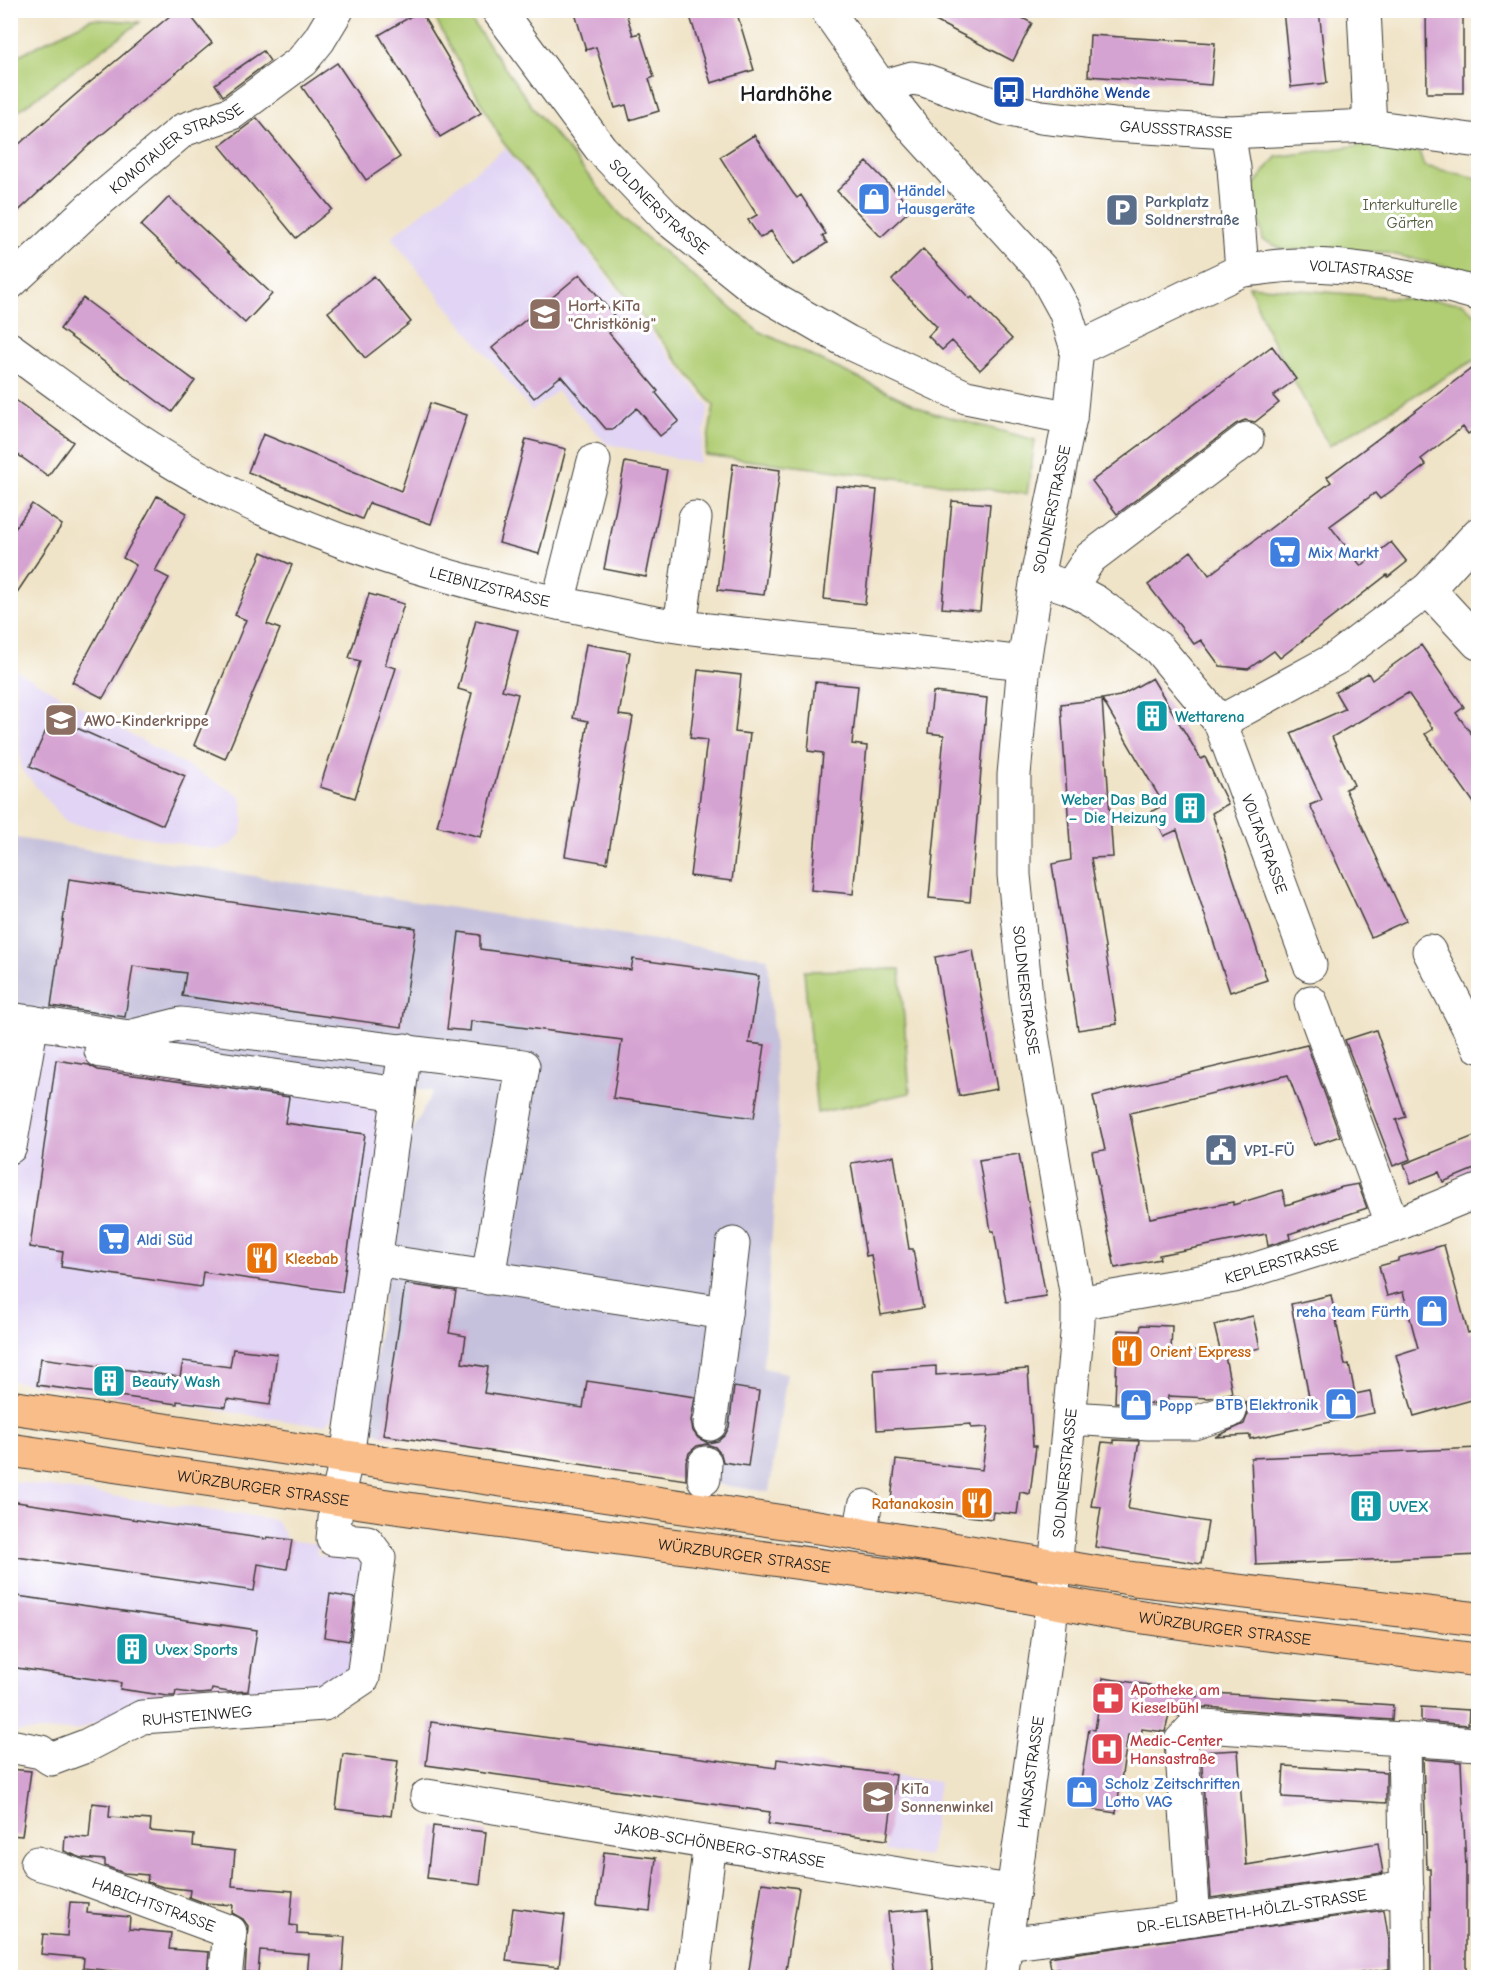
<svg xmlns="http://www.w3.org/2000/svg" width="1489" height="1988" viewBox="0 0 1489 1988" font-family="'Comic Neue',sans-serif">
  <rect width="100%" height="100%" fill="#fff"/>
  <filter id="ink" filterUnits="userSpaceOnUse"><feTurbulence type="fractalNoise" baseFrequency=".0167" numOctaves="2"/><feDisplacementMap in="SourceGraphic" scale="12" xChannelSelector="R" yChannelSelector="G"/><feConvolveMatrix kernelMatrix="1 2 1 2 8 2 1 2 1" color-interpolation-filters="sRGB"/></filter>
  <filter id="wash" filterUnits="userSpaceOnUse"><feTurbulence type="fractalNoise" baseFrequency=".008" numOctaves="4" result="noise"/><feDisplacementMap in="SourceGraphic" scale="24" xChannelSelector="R" yChannelSelector="G"/><feGaussianBlur stdDeviation="1.35" result="paint"/><feColorMatrix in="noise" values="0 0 0 0 0 0 0 0 0 0 0 0 0 0 0 0 0 1.4 0 .05"/><feComposite in="paint" operator="in"/></filter>
  <g filter="url(#wash)">
    <rect width="100%" height="100%" fill="#f0e4c8"/>
    <path fill="#e1d4f4" d="M1171,11H1224L1225,16Z
      M505,148L709,406L699,463L607,444L557,391L532,411L391,237Z
      M15,670L241,796L244,820L241,833L233,844L216,850L67,823L21,769Z
      M11,1029L391,1083L338,1406L334,1416L325,1424L314,1425L177,1404L11,1381Z
      M10,1481L276,1520L287,1540L317,1544V1555L371,1562L354,1666L343,1687L138,1706L78,1730L11,1732Z
      M896,1776L939,1782L929,1857L885,1851Z"/>
    <path fill="#c5c0db" d="M10,837L768,958L779,1128L763,1368L787,1373L769,1492L382,1435L374,1431L366,1423L405,1145L433,1091L11,1029Z"/>
    <path fill="#b1ce74" stroke="#667548" stroke-width="1.5" d="M431,11H465L533,108L624,219L759,331L930,412L1035,440L1027,494L705,455L714,406L502,141Z
      M91,19L140,22L11,116V59Z
      M1361,145L1419,151L1424,166L1478,178V274L1383,252L1284,250L1263,240L1253,186L1276,157Z
      M1249,286L1463,303L1478,317V358L1329,446L1268,332Z
      M900,969L910,1093L817,1113L804,971Z"/>
    <g id="blocks">
      <path fill="#d5a3d1" d="M177,10H186L212,43L87,147L10,219V152L82,89Z
        M574,10H625L633,35L640,33L654,77L649,79L659,111L630,120L626,105L615,108L596,47L586,50Z
        M688,10H736L754,70L711,83Z
        M914,10H1007L1032,23L1013,61Z
        M1283,10H1319L1327,83L1291,87Z
        M1426,10H1463V93H1427Z
        M420,11L481,113L440,137L379,35Z
        M1090,35L1215,43L1211,85L1088,76Z
        M263,51L270,61L223,96L215,84Z
        M337,63L400,157L366,180L302,87Z
        M257,118L332,209L296,238L220,146Z
        M754,135L793,193L797,198L801,195L826,234L822,236L827,243L793,265L771,231L760,238L748,220L757,215L720,157Z
        M867,162L912,208L881,237L837,191Z
        M169,197L272,294L245,323L141,226Z
        M923,249L970,299L972,297L1012,339L980,370L952,341L942,350L928,336L937,327L892,280Z
        M580,274L620,323L609,333L658,391L656,393L679,421L660,436L637,408L613,429H606L561,376L534,398L492,348Z
        M374,276L411,322L365,358L328,312Z
        M83,298L195,381L172,412L60,329Z
        M1272,346L1296,379L1273,396L1279,403L1255,422L1245,420L1236,424L1117,514L1092,481Z
        M1479,363V426L1468,434L1463,427L1421,459L1426,465L1402,483L1380,499L1375,493L1330,526L1361,566L1391,542L1407,562L1388,577L1387,575L1280,658L1274,651L1248,669L1220,666L1201,640L1194,644L1148,585L1191,551L1209,575L1331,482L1327,477Z
        M10,396L73,442L48,476L10,449Z
        M430,403L467,415L431,524L369,503L362,519L248,472L263,434L401,491Z
        M526,439L566,449L539,554L499,543Z
        M625,462L667,470L646,577L604,569Z
        M733,464L780,470L764,595L718,590Z
        M836,486L877,490L865,604L824,599Z
        M157,496L187,513L155,571L169,578L103,698L72,682L136,565L123,558Z
        M952,501L990,504L980,611L942,608Z
        M32,504L62,525L10,603V536Z
        M262,552L292,565L267,624L280,629L225,759L194,745L246,620L235,615Z
        M369,594L404,604L385,665L396,668L355,798L320,787L360,661L349,658Z
        M476,620L518,630L502,690L518,694L481,837L437,826L472,693L458,689Z
        M586,644L630,652L619,715L633,717L607,863L565,856L588,721L573,718Z
        M1421,645L1464,707L1456,713L1479,744V810L1425,734L1433,729L1408,693L1332,737L1354,785L1345,789L1406,921L1371,937L1310,805L1322,800L1291,733L1345,709L1335,692L1368,673L1372,680Z
        M698,670L741,675L735,732L750,734L732,881L690,876L707,740L690,738Z
        M1152,678L1201,759L1205,757L1228,804L1212,813L1267,980L1230,992L1177,830L1164,836L1152,811L1164,805L1102,699L1120,696Z
        M815,682L858,686L852,744L867,746L853,894L811,890L823,753L808,751Z
        M933,692L987,698L970,902L929,898L944,735L928,733Z
        M1102,699L1113,857L1091,858L1117,1024L1078,1030L1052,864L1071,860L1061,704Z
        M52,717L185,776L163,825L30,766Z
        M69,879L416,928L402,1027L182,996L186,973L133,966L125,1017L51,1006Z
        M459,932L480,935V949L631,970L633,959L759,976L749,1043L765,1045L754,1118L613,1098L622,1040L471,1021L470,1031L447,1029Z
        M973,950L997,1089L959,1096L935,957Z
        M1376,1030L1406,1117L1396,1120L1411,1159L1393,1166L1345,1040Z
        M1307,1045L1340,1136L1314,1145L1288,1075L1130,1113L1150,1218L1233,1202V1205L1282,1190L1286,1205L1342,1187L1358,1184L1367,1208L1289,1234L1290,1239L1268,1246L1266,1234L1159,1255L1160,1259L1115,1268L1092,1152L1105,1150L1093,1096Z
        M56,1060L89,1065L98,1070L289,1097L285,1123L365,1134L342,1292L203,1272L201,1287L61,1267L63,1252L30,1247Z
        M1479,1134V1167L1443,1182L1439,1172L1411,1183L1404,1164Z
        M1019,1154L1046,1296L1006,1302L994,1231H991L979,1160Z
        M894,1156L909,1249H913L923,1308L881,1315L871,1255L866,1256L851,1163Z
        M1444,1245L1468,1333L1479,1329V1398L1414,1416L1396,1355L1418,1348L1403,1292L1387,1296L1379,1266L1398,1261V1258Z
        M405,1284L456,1291L449,1333L466,1336L462,1363L488,1367L484,1393L583,1408L587,1381L695,1397L691,1421L693,1431L698,1438L708,1443L718,1441L725,1435L729,1427L734,1387L759,1391L748,1466L723,1462L721,1454L715,1447L706,1444L697,1446L689,1453L686,1462V1480L383,1435Z
        M1331,1295L1345,1365L1349,1364L1355,1394L1370,1391L1374,1413L1250,1439V1435L1215,1437L1244,1424L1248,1414L1246,1402L1280,1404L1309,1397L1291,1304Z
        M1253,1316L1260,1348L1225,1356L1232,1393L1209,1398L1168,1396L1167,1404L1115,1402L1118,1330L1140,1331L1141,1325L1172,1326L1171,1351L1220,1350L1214,1325Z
        M233,1349L277,1354L270,1405L227,1399L226,1407L177,1401V1404L37,1385L41,1358L180,1377L183,1361L230,1367Z
        M936,1366V1375L1028,1369L1033,1446H1036L1030,1494L1020,1492L1017,1514L993,1512L992,1519L909,1509V1502L891,1500L896,1460L982,1470L988,1427L971,1428V1424L877,1430L874,1370Z
        M1114,1440L1139,1441L1128,1509L1208,1522L1201,1564L1095,1547L1101,1507L1091,1506L1102,1442L1114,1443Z
        M1479,1448V1555L1256,1565L1251,1458Z
        M10,1501L266,1539L267,1537L292,1540L287,1569L258,1564L254,1591L10,1556Z
        M330,1594L355,1598L349,1641L324,1637Z
        M10,1595L257,1630L248,1691L229,1692L212,1689L211,1693L199,1694L176,1691L175,1696H168L120,1689L121,1683L10,1667Z
        M1103,1678L1150,1685L1149,1688L1198,1697L1199,1692L1393,1705L1392,1720L1205,1707L1187,1711L1179,1716L1169,1715L1165,1732L1142,1729L1141,1737L1128,1735L1116,1813L1077,1807L1089,1729L1095,1730Z
        M1421,1707L1469,1710L1468,1725L1421,1721Z
        M431,1722L776,1768L777,1759L896,1775L887,1840L768,1824L770,1812L426,1765Z
        M1238,1750L1246,1865L1378,1843L1383,1873L1211,1898L1201,1752Z
        M343,1754L398,1761L391,1816L336,1809Z
        M1423,1759L1461,1762L1466,1867V1977H1431L1430,1869H1427Z
        M1284,1766L1386,1772V1803L1282,1797Z
        M10,1769L31,1771L22,1836L10,1835Z
        M92,1803L110,1805L109,1817L151,1820L150,1831L194,1835L193,1846L235,1851L232,1886L293,1891L290,1925L297,1926V1934L345,1937L342,1977H307L309,1954L260,1950L258,1973L245,1972L248,1926L243,1919L232,1913L233,1905L205,1903L189,1897L190,1890L163,1887L147,1882L148,1875L124,1873L105,1866V1860L82,1858L64,1851L65,1836L89,1838Z
        M433,1826L486,1832L480,1885L427,1878Z
        M604,1852L656,1858L650,1911L597,1905Z
        M762,1883L799,1888L785,1977H748Z
        M70,1902L88,1903L87,1913L130,1917L129,1929L171,1933L169,1949L209,1952L207,1977H125V1972L83,1968L84,1958L41,1954L43,1934L67,1936Z
        M513,1908L565,1915L559,1967L506,1961Z
        M928,1909L934,1977H894L888,1912Z
        M1384,1910L1389,1941V1969L1335,1977H1057L1058,1968L1051,1969L1049,1957Z"/>
    </g>
  </g>
  <g filter="url(#ink)">
    <use href="#blocks" fill-opacity="0" stroke="#3c3a36" stroke-width="1.5"/>
    <g fill="none" stroke-linecap="round" stroke-linejoin="round">
      <g stroke="#3c3a36" stroke-width="35">
        <g id="minor">
          <path id="s1" d="M498,10L601,149L668,219L754,288L848,342L966,397L1070,418"/>
          <path id="s2" d="M827,10L881,87L916,131L1043,271L1065,311L1077,349L1070,418L1037,577L1024,663L1014,775V875L1027,1006L1078,1303V1323L1049,1634L1001,1978"/>
          <path d="M1364,10L1370,126"/>
          <path id="s3" d="M881,87L912,78L924,80L1006,109L1041,117L1114,125L1228,132L1370,126L1478,141"/>
          <path id="s4" d="M1242,270C1260,269 1279,265 1297,265C1359,264 1420,277 1478,294"/>
          <path id="s5" d="M10,283L89,209L183,130L232,113L302,61L319,40L337,10"/>
          <path id="s6" d="M10,349C83,402 155,458 237,497C349,550 467,586 588,609C613,614 637,620 662,624C782,641 904,649 1024,663"/>
          <path d="M1077,349L1242,270L1234,168L1228,132"/>
          <path id="s7" d="M1037,577L1070,588L1096,602L1158,648L1220,722L1310,965"/>
          <path d="M1070,588L1090,558L1247,439"/>
          <path d="M1428,589L1478,643"/>
          <path d="M558,603L594,461"/>
          <path d="M680,626L695,518"/>
          <path d="M1220,722L1337,658L1428,589L1478,534"/>
          <path d="M1429,951L1478,1046"/>
          <path d="M1311,1002L1393,1226"/>
          <path d="M10,1019L129,1037L181,1024L523,1066L488,1278"/>
          <path d="M101,1051L399,1094"/>
          <path d="M10,1147L32,1022"/>
          <path d="M375,1260L725,1313L710,1424"/>
          <path id="s8" d="M1078,1303L1234,1276L1393,1226L1478,1191"/>
          <path d="M725,1313L733,1244"/>
          <path d="M1071,1418L1148,1423H1194L1230,1411"/>
          <path d="M704,1479L705,1463"/>
          <path d="M860,1534L865,1506"/>
          <path d="M1404,1739L1408,1978"/>
          <path d="M10,1746L41,1752L51,1759L86,1746L142,1717L324,1704L363,1678L379,1558L367,1542L333,1539L337,1498L347,1457L405,1050"/>
          <path id="s9" d="M427,1796L953,1883L1014,1891"/>
          <path id="s10" d="M37,1863L62,1870L230,1932L225,1978"/>
          <path d="M1194,1919L1181,1741L1192,1729L1204,1726L1478,1744"/>
          <path id="s11" d="M1006,1944L1194,1919L1407,1888"/>
          <path d="M693,1978L710,1843"/>
        </g>
      </g>
      <g stroke="#3c3a36" stroke-width="35">
        <g id="major">
          <path d="M10,1407L824,1528L1135,1579L1478,1619"/>
          <path id="s12" d="M10,1450L415,1510L963,1585L1116,1613L1204,1626L1478,1660"/>
        </g>
      </g>
      <use href="#minor" stroke="#fff" stroke-width="33"/>
      <use href="#major" stroke="#f8bd88" stroke-width="33"/>
    </g>
  </g>
  <defs>
    <g id="bus-square" transform="scale(1.725)"><rect x="-9" y="-9" width="18" height="18" rx="4" fill="#1a4fb4" stroke="#fff"/><path d="M-5-6H5V4H4V6H2V4H-2V6H-4V4H-5ZM-3.5-4V0h7V-4ZM-3.5 1.2v1.5H-2V1.2ZM2 1.2v1.5H3.5V1.2Z" fill="#fff"/></g>
    <g id="shop-square" transform="scale(1.725)"><rect x="-9" y="-9" width="18" height="18" rx="4" fill="#3f7fe0" stroke="#fff"/><path d="M-5-2.5h2.3a2.7 3.5 0 0 1 5.4 0H5L5.5 6h-11ZM-1.5-2.5h3a1.5 2.3 0 0 0-3 0Z" fill="#fff"/></g>
    <g id="parking-square" transform="scale(1.725)"><rect x="-9" y="-9" width="18" height="18" rx="4" fill="#5c6f8a" stroke="#fff"/><path d="M-3.5-5.5H1a3.5 3.5 0 0 1 0 7H-1V5.5H-3.5ZM-1-3.4V-.6H.8a1.4 1.4 0 0 0 0-2.8Z" fill="#fff"/></g>
    <g id="school-square" transform="scale(1.725)"><rect x="-9" y="-9" width="18" height="18" rx="4" fill="#8d6e63" stroke="#fff"/><path d="M0-5L7-2L0 1L-7-2ZM-4 1L0 2.5L4 1V4Q0 6-4 4Z" fill="#fff"/></g>
    <g id="supermarket-square" transform="scale(1.725)"><rect x="-9" y="-9" width="18" height="18" rx="4" fill="#3f7fe0" stroke="#fff"/><path d="M-6-5.5h2.5l.6 2H6L4.5 2H-2.5L-4.4-4H-6ZM-1.5 3.2a1.3 1.3 0 1 0 .1 0ZM3 3.2a1.3 1.3 0 1 0 .1 0Z" fill="#fff"/></g>
    <g id="building-square" transform="scale(1.725)"><rect x="-9" y="-9" width="18" height="18" rx="4" fill="#0f9aa8" stroke="#fff"/><path d="M-4-6H4V6H1V3H-1V6H-4ZM-2.5-4.3h1.7v1.8h-1.7ZM.8-4.3h1.7v1.8H.8ZM-2.5-1h1.7V.8h-1.7ZM.8-1h1.7V.8H.8Z" fill="#fff"/></g>
    <g id="civic-square" transform="scale(1.725)"><rect x="-9" y="-9" width="18" height="18" rx="4" fill="#5c6f8a" stroke="#fff"/><path d="M-.6-6.5H3V-4.5H.6V-3L4-1V1h2V6H-6V1h2V-1L-.6-3ZM-1.2 2.5V6h2.4V2.5Z" fill="#fff"/></g>
    <g id="restaurant-square" transform="scale(1.725)"><rect x="-9" y="-9" width="18" height="18" rx="4" fill="#e8710a" stroke="#fff"/><path d="M-5-6h1v4h1v-4h1v4h1v-4h1v5L-1.5 .5V6h-2V.5L-5-1ZM5-6V6H3V1.5H1.5Q1.5-4 5-6Z" fill="#fff"/></g>
    <g id="pharmacy-square" transform="scale(1.725)"><rect x="-9" y="-9" width="18" height="18" rx="4" fill="#e0444e" stroke="#fff"/><path d="M-2-6h4v4h4v4h-4v4h-4v-4h-4v-4h4Z" fill="#fff"/></g>
    <g id="hospital-square" transform="scale(1.725)"><rect x="-9" y="-9" width="18" height="18" rx="4" fill="#e0444e" stroke="#fff"/><path d="M-5-5h3v3.5h4V-5h3V5h-3V1.5h-4V5h-3Z" fill="#fff"/></g>
  </defs>
  <g fill-rule="evenodd">
    <use href="#bus-square" x="1009" y="92"/>
    <use href="#shop-square" x="874" y="199"/>
    <use href="#parking-square" x="1122" y="210"/>
    <use href="#school-square" x="545" y="314"/>
    <use href="#supermarket-square" x="1285" y="552"/>
    <use href="#building-square" x="1152" y="716"/>
    <use href="#school-square" x="61" y="720"/>
    <use href="#building-square" x="1190" y="808"/>
    <use href="#civic-square" x="1221" y="1150"/>
    <use href="#supermarket-square" x="114" y="1239"/>
    <use href="#restaurant-square" x="262" y="1258"/>
    <use href="#shop-square" x="1432" y="1311"/>
    <use href="#restaurant-square" x="1127" y="1351"/>
    <use href="#building-square" x="109" y="1381"/>
    <use href="#shop-square" x="1341" y="1404"/>
    <use href="#shop-square" x="1136" y="1405"/>
    <use href="#restaurant-square" x="977" y="1503"/>
    <use href="#building-square" x="1366" y="1506"/>
    <use href="#building-square" x="132" y="1649"/>
    <use href="#pharmacy-square" x="1108" y="1698"/>
    <use href="#hospital-square" x="1107" y="1749"/>
    <use href="#shop-square" x="1082" y="1792"/>
    <use href="#school-square" x="878" y="1797"/>
  </g>
  <g text-anchor="middle" stroke-width="6" stroke-linejoin="round" paint-order="stroke">
    <g font-size="16" font-weight="bold" fill="#164399" stroke="#fff" text-anchor="start">
      <text x="1032" y="98">Hardhöhe Wende</text>
    </g>
    <g font-size="16" fill="#1c1c1c" stroke="#fff">
      <text dy="6" stroke="none"><textPath href="#s3" startOffset="303">GAUSSSTRASSE</textPath></text>
      <text dy="6" stroke="none"><textPath href="#s5" startOffset="216">KOMOTAUER STRASSE</textPath></text>
      <text dy="6" stroke="none"><textPath href="#s1" startOffset="255">SOLDNERSTRASSE</textPath></text>
      <text dy="6" stroke="none"><textPath href="#s4" startOffset="120">VOLTASTRASSE</textPath></text>
      <text transform="translate(1051 509) rotate(-78)" y="6">SOLDNERSTRASSE</text>
      <text dy="6" stroke="none"><textPath href="#s6" startOffset="540">LEIBNIZSTRASSE</textPath></text>
      <text dy="6" stroke="none"><textPath href="#s7" startOffset="368">VOLTASTRASSE</textPath></text>
      <text dy="6" stroke="none"><textPath href="#s2" startOffset="1072">SOLDNERSTRASSE</textPath></text>
      <text dy="6" stroke="none"><textPath href="#s8" startOffset="208">KEPLERSTRASSE</textPath></text>
      <text transform="translate(1064 1473) rotate(-84)" y="6">SOLDNERSTRASSE</text>
      <text dy="6" stroke="none"><textPath href="#s12" startOffset="256">WÜRZBURGER STRASSE</textPath></text>
      <text dy="6" stroke="none"><textPath href="#s12" startOffset="742">WÜRZBURGER STRASSE</textPath></text>
      <text dy="6" stroke="none"><textPath href="#s12" startOffset="1228">WÜRZBURGER STRASSE</textPath></text>
      <text transform="translate(197 1715) rotate(-5)" y="6">RUHSTEINWEG</text>
      <text transform="translate(1030 1772) rotate(-82)" y="6">HANSASTRASSE</text>
      <text dy="6" stroke="none"><textPath href="#s9" startOffset="297">JAKOB-SCHÖNBERG-STRASSE</textPath></text>
      <text dy="6" stroke="none"><textPath href="#s10" startOffset="124">HABICHTSTRASSE</textPath></text>
      <text dy="6" stroke="none"><textPath href="#s11" startOffset="248">DR.-ELISABETH-HÖLZL-STRASSE</textPath></text>
    </g>
    <g font-size="16" font-weight="bold" fill="#366cbe" stroke="#fff" text-anchor="start">
      <text x="897" y="196">Händel<tspan x="897" dy="18">Hausgeräte</tspan></text>
      <text x="1308" y="558">Mix Markt</text>
      <text x="137" y="1245">Aldi Süd</text>
      <text x="1409" y="1317" text-anchor="end">reha team Fürth</text>
      <text x="1318" y="1410" text-anchor="end">BTB Elektronik</text>
      <text x="1159" y="1411">Popp</text>
      <text x="1105" y="1789">Scholz Zeitschriften<tspan x="1105" dy="18">Lotto VAG</tspan></text>
    </g>
    <g font-size="16" font-weight="bold" fill="#4e5e75" stroke="#fff" text-anchor="start">
      <text x="1145" y="207">Parkplatz<tspan x="1145" dy="18">Soldnerstraße</tspan></text>
      <text x="1244" y="1156">VPI-FÜ</text>
    </g>
    <g font-size="16" fill="#505a3b" stroke="#fff">
      <text x="1410" y="210">Interkulturelle<tspan x="1410" dy="18">Gärten</tspan></text>
    </g>
    <g font-size="16" font-weight="bold" fill="#785e54" stroke="#fff" text-anchor="start">
      <text x="568" y="311">Hort+ KiTa<tspan x="568" dy="18">"Christkönig"</tspan></text>
      <text x="84" y="726">AWO-Kinderkrippe</text>
      <text x="901" y="1794">KiTa<tspan x="901" dy="18">Sonnenwinkel</tspan></text>
    </g>
    <g font-size="16" font-weight="bold" fill="#0d838f" stroke="#fff" text-anchor="start">
      <text x="1175" y="722">Wettarena</text>
      <text x="1167" y="805" text-anchor="end">Weber Das Bad<tspan x="1167" dy="18">– Die Heizung</tspan></text>
      <text x="132" y="1387">Beauty Wash</text>
      <text x="1389" y="1512">UVEX</text>
      <text x="155" y="1655">Uvex Sports</text>
    </g>
    <g font-size="16" font-weight="bold" fill="#c56008" stroke="#fff" text-anchor="start">
      <text x="285" y="1264">Kleebab</text>
      <text x="1150" y="1357">Orient Express</text>
      <text x="954" y="1509" text-anchor="end">Ratanakosin</text>
    </g>
    <g font-size="16" font-weight="bold" fill="#be3a42" stroke="#fff" text-anchor="start">
      <text x="1131" y="1695">Apotheke am<tspan x="1131" dy="18">Kieselbühl</tspan></text>
      <text x="1130" y="1746">Medic-Center<tspan x="1130" dy="18">Hansastraße</tspan></text>
    </g>
    <g font-size="22" font-weight="bold" fill="#1c1c1c" stroke="#fff">
      <text x="786" y="101">Hardhöhe</text>
    </g>
  </g>
  <rect width="1489" height="1988" fill="none" stroke="#fff" stroke-width="36"/>
</svg>
